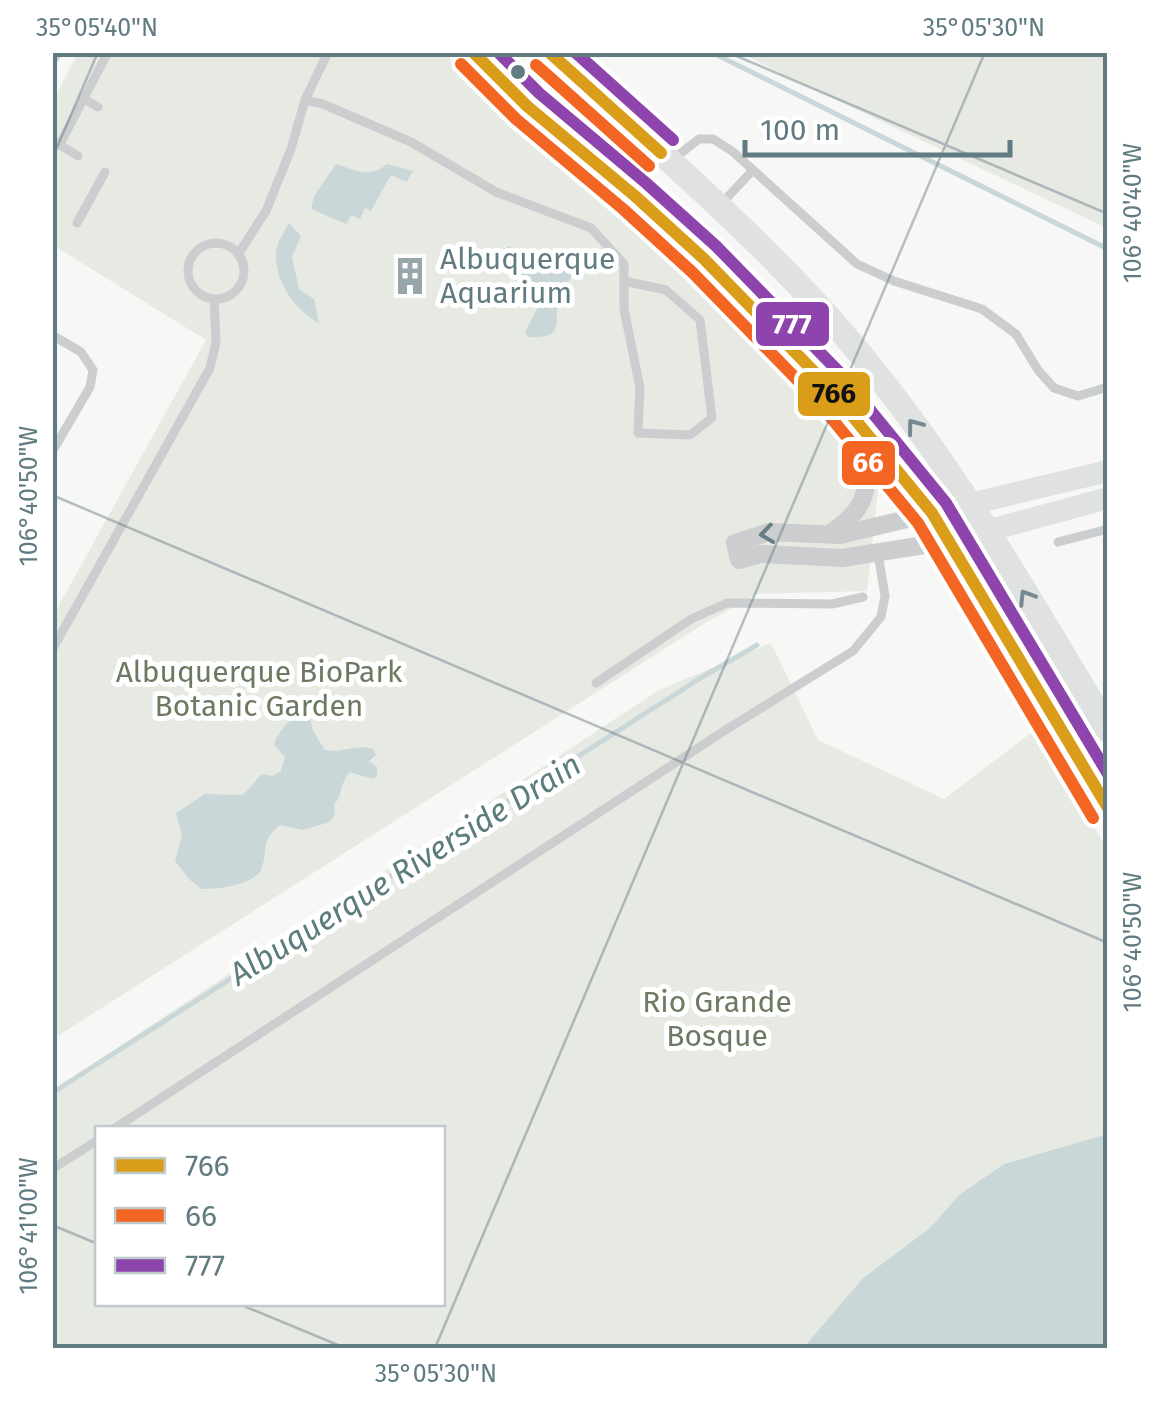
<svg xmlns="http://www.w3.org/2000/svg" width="1160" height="1401" viewBox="0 0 1160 1401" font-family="'Fira Sans',sans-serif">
  <rect width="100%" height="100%" fill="#f7f7f6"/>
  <path fill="#e7e9e3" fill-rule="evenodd" d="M78,53H444L773,359L878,490L867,591L757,594L705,623L53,1039V616L206,340L53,245V101Z
    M742,53H1107V228L777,72Z
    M771,643L818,740L944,799L1036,729L1107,849V1134L1004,1164L959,1195L930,1228L863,1278L803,1348H53V1090L659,690ZM98,1128H442V1304H98Z"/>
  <path fill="#cad7d8" d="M336,164C355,170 371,179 387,164L413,171L407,182L391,175L371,211L365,208L360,219L351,215L346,224L311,209L314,196Z
    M289,223L301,236L292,257L299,289L314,299L319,323C295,310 275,282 276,254C276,243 284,233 289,223Z
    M508,246C522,254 538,255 550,264L572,262L575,270C571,279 566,284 561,292C549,317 572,339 528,337L525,332L544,296L542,288L500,261Z
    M300,702H307L313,731L325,750C342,754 356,743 373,749L376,755L369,761L377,767V777L372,779L350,772C340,781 343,797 334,804L335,814L330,822L303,830L280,825C260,841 268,849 262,868C256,885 217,889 202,889L191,881L175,861L182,836L176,813L205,794L243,795L262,774L272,776L281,771L285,757L274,745C279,726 296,720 300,702Z
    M1107,1134V1348H803L863,1278L930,1228L959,1195L1004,1164Z"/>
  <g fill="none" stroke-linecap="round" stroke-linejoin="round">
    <path stroke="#cad7d8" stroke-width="5" d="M711,52L1108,249
      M52,1093L699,679L757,645"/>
    <path stroke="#cccdce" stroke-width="9" d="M83,98L98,107
      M305,100L323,104L411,142L496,192L591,228L624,264V309L640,388L638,433L690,435L712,418L700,320L666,290L624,281
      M52,140L78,156
      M60,144L108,52
      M672,160L699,139H713L732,151L857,264L894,281L982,309L1016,334L1038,370L1054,388L1078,396L1108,387
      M721,204L753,170
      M77,223L105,172
      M188 271a28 28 0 1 1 56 0a28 28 0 1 1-56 0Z
      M239,253L266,211L291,149L305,100L328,52
      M52,335L81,352L93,370L90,387L52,452
      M1058,542L1108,529
      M52,650L210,368L216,342L214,299
      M596,683L691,619L727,603L832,604L863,597
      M115,1128L724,731L853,651L881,617L885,596L878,554
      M52,1169L98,1140"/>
    <path stroke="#cccdce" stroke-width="18" d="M52,54L53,52
      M932,513L840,535L769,532L735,543L739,560L761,554L842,558L950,541
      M829,534C880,502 868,473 853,424"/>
    <path stroke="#e0e1e1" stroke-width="22" d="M932,513L1108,471
      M950,541L1108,498"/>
    <path stroke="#e0e1e1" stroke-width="25" d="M473,52L527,106L635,196L704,259L826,384L932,513L1108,809
      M548,52C645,139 744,223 831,320C941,443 1023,588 1108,730"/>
    <g stroke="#fff" stroke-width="20">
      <path id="bus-1" d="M473,52L527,106L635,196L704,259L826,384L932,513L1108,808
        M549,52L661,153"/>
    </g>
    <g stroke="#fff" stroke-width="20">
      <path id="bus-2" d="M461,64L516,119L623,209L692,272L813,396L918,523L1093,818
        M536,65L649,166"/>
    </g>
    <g stroke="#fff" stroke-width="20">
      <path id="bus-3" d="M498,52L539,93L646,183L716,246L840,373L946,503L1108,774
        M575,52L673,140"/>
    </g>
    <use href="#bus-1" stroke="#d99d1a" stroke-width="12"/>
    <use href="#bus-2" stroke="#f26522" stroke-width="12"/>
    <use href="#bus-3" stroke="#8e44ad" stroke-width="12"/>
  </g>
  <defs><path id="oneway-chevron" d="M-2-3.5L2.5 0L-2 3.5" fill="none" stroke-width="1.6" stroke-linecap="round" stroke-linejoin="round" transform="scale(2.5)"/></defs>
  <g stroke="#748a90">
    <use href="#oneway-chevron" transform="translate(914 426) rotate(-127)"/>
    <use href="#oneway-chevron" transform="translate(1026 597) rotate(-122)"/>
  </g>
  <use stroke="#667f86" href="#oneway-chevron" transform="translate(767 534) rotate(172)"/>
  <path fill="none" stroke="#617b82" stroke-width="2.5" stroke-opacity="0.45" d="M727,52L1108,214M52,159L98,52M52,495L1108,943M52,1225L98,1244M239,1304L345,1348M435,1348L985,52"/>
  <defs>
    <g id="building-bare" transform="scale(3)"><path d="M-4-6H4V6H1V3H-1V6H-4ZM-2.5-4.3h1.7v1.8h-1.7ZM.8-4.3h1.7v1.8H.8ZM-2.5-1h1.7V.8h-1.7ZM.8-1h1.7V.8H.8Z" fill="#96a6ab" stroke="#fff" stroke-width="2.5" paint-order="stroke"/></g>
  </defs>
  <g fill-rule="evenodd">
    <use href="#building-bare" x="410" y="276"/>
  </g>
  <circle fill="#617b82" stroke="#fff" stroke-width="4" cx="518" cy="72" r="9"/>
  <g text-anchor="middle" stroke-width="10" stroke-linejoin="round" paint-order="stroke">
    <g font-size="30" fill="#617b82" stroke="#fff" text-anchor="start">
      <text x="440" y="269">Albuquerque<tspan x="440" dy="34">Aquarium</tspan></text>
    </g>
    <g font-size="30" fill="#6b7a61" stroke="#fff">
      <text x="259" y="682">Albuquerque BioPark<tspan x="259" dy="34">Botanic Garden</tspan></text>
      <text x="717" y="1012">Rio Grande<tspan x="717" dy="34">Bosque</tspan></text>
    </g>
    <g font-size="32" font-style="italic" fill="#5c7c7d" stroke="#fff">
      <text transform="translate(405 869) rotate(-32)" y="11">Albuquerque Riverside Drain</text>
    </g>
  </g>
  <g stroke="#fff" stroke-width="4">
    <rect x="754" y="300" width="77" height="48" rx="10" fill="#8e44ad"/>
    <rect x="796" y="370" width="76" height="48" rx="10" fill="#d99d1a"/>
    <rect x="840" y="439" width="57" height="48" rx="10" fill="#f26522"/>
  </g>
  <g font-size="28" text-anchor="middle" font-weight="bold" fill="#fff">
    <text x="792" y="334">777</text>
    <text x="868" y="472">66</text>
  </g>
  <g font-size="28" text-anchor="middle" font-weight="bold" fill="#111">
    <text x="834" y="403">766</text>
  </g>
  <rect width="1160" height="1401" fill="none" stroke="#ffffff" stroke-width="110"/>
  <rect x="95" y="1126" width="350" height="180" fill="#ffffff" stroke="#c0cacd" stroke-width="2.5"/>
  <rect x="115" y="1158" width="50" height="15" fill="#d99d1a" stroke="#c0cacd" stroke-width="2.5"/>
  <text x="185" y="1176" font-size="30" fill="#617b82">766</text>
  <rect x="115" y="1208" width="50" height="15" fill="#f26522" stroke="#c0cacd" stroke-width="2.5"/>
  <text x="185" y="1226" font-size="30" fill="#617b82">66</text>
  <rect x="115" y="1258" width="50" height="15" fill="#8e44ad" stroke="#c0cacd" stroke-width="2.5"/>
  <text x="185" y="1276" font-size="30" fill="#617b82">777</text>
  <path d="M745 140v15h265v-15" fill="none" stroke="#617b82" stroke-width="5"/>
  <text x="760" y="140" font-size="30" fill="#617b82" stroke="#ffffff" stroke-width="8" paint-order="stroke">100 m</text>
  <rect x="55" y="55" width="1050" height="1291" fill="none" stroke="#617b82" stroke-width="4"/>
  <g font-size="25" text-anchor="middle" fill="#617b82">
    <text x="97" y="36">35°05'40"N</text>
    <text x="984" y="36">35°05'30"N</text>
    <text transform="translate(1132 213) rotate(-90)" y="9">106°40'40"W</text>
    <text transform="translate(28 496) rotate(-90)" y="9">106°40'50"W</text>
    <text transform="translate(1132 942) rotate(-90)" y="9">106°40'50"W</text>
    <text transform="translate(28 1226) rotate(-90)" y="9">106°41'00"W</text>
    <text x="436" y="1382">35°05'30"N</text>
  </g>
</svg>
